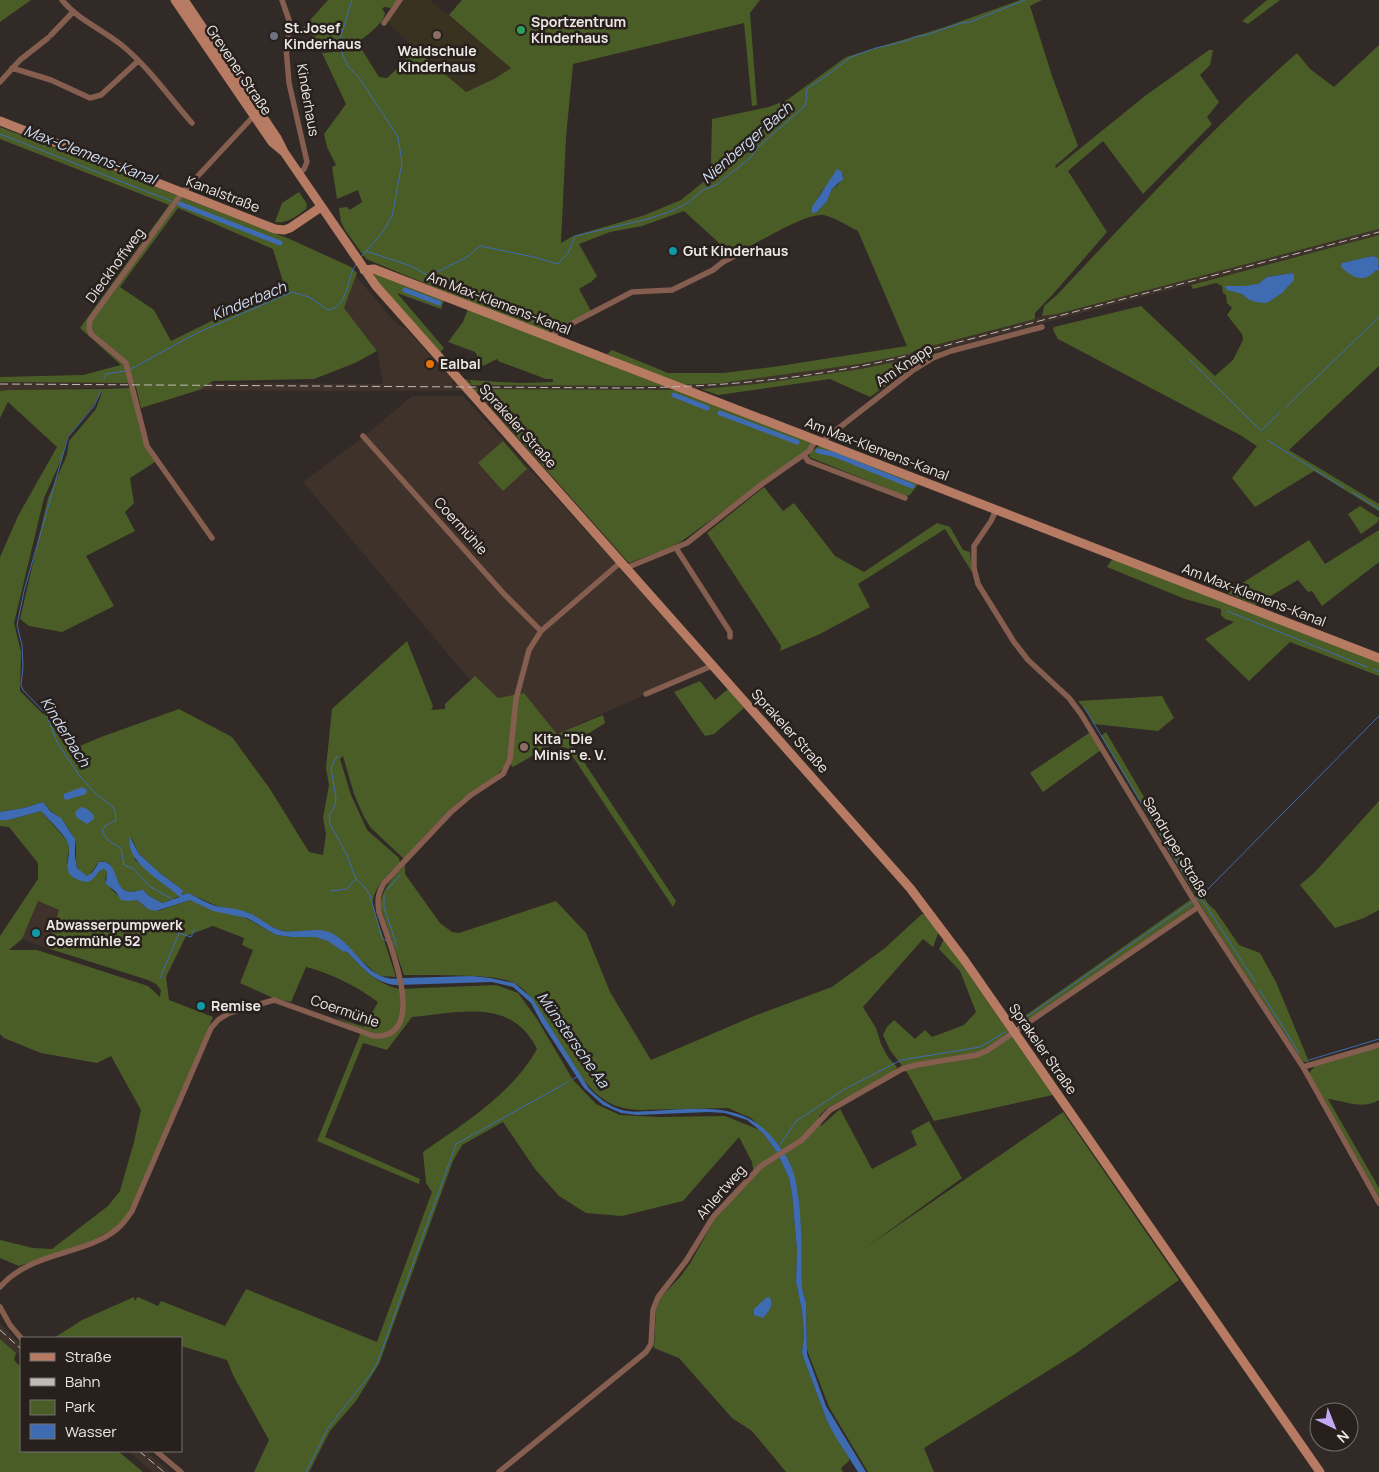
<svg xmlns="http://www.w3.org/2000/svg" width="1379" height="1472" viewBox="0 0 1379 1472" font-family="Manrope,sans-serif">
  <rect width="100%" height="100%" fill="#312a26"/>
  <path fill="#3e322a" d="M1379,229V235L910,358L861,369L756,384L679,390H628L321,391L199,390L136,387L7,390L0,391V382L383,384L377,351L344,308L356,276L394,321L407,330L453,380L452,384L469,385V381H472L486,385H544L664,386L722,383L859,364L909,354L916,350L1035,319L1042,316L1057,314Z
    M412,396H463L710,666L557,734L524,693L498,698L475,677L470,680L303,482L361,439Z
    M37,901L59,910L47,948L22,939Z
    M0,1324L21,1344V1357L0,1339Z
    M128,1451H145L170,1472H152Z"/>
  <path fill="#393221" d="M402,0H430L511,68L494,79L466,92L414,48L388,22Z"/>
  <path fill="#4b5d27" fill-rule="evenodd" d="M0,0H31L0,22Z
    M328,0H397L391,8L384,7L382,9L385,13C384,21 377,26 371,32C343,56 329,51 303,28Z
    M462,0H760L750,13L757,105L752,106L744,23L573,64L566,137L561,243L573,236L645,215L681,200L707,179L711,163L712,119L769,107L787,100L846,57L945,27L1020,0H1042L1030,6L1052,76L1078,146L1055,166L1056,168L1145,96L1209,50H1213L1210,65L1200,75L1219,102L1207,117L1212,124L1143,194L1103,141L1068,171L1107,232L1054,293L1035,313V319L916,350L909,354L859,364L722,383L683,385L607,354L612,350L668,373H723L773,367L907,346L858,231C848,226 834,217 823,215C805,213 762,241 744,249L742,253L728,262L718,242L684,211L642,226L610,232L579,244L597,276L591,282L579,289L591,311L546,333L366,259L345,230L341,222L339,208L347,207L350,210L362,202L358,190L337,199L332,167L336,165L327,147L324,134L346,104L322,53L362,50L379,77L387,78L399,67L414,48L466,92L494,79L511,68L449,15ZM842,172L843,176L838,185L832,189L827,201L817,212C817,208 816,203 817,200C820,190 834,178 842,172Z
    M1267,0H1280L1248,24L1242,21Z
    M1379,45V229L1057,314L1042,316L1044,306L1057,295C1135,212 1212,128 1297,53L1310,69L1334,87Z
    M0,127L292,240L351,267L357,273L344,308L377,351L355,363L314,379L213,381L199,390L141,408L135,383L0,382V377L83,375L121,365L80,328L169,205L0,139ZM178,208L273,249L284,285L171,341L154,310L120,287Z
    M299,192L307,204L306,209C297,216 287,224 275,222L282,203Z
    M1379,235V265L1373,256L1343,263L1375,271L1379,270V366L1289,450L1379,504V511L1314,471L1255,507L1232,478L1257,446L1240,435L1058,339L1053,330L1054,327L1141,306L1215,376L1233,360L1243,340L1242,334L1227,315L1232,308L1227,303L1226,295L1223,293L1222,286L1216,283L1193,289L1191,285ZM1292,273L1294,277C1287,296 1266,296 1248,299L1242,294L1226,287H1245L1258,284L1267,277Z
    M374,273L444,300L441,309L397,293L444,348L441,352C429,340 376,286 374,273Z
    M468,309L664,386L469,385L463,379L468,380L469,383H472L469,380L520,383L553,382V379H546L498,361L497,359L483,366L475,352L448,342L463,322Z
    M941,352L912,367L870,397L830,379L718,395L701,389L756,384L861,369Z
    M130,388L155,462L130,478L134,503L125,512L135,531L86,556L114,606L62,632L29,626L20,619L48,498L67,455L69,441L96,409L103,389Z
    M103,389L93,406L67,438L62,458L44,498L14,623L21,652L20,691L43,714L51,712L70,750L101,737L179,709L232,737L270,789L309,852L323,855L326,834L323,818L329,785L326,768L332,709L407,641L433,706L431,710L445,709V704L475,676L498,698L524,693L557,734L603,715L605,723L572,744L676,901L673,907L567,748L551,745L513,767L506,760C503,776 483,784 470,793C445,811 425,836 404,859L371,828L364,817L354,794L343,756L340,759L351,795L367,830L399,858L400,863C386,875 376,885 372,903L396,977L379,976L329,932L312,930L293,932L279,930L268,925L249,913L217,906L188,893L182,895L181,893L184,891L161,874L139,854L131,837L135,860L181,896L162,903L149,896L143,890C139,890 134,892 131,892C117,891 115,872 109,863L101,861L97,864L90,875L87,876C69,868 80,852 74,838C71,831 63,821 57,815C56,814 53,813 51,811C48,809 46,805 43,802L24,808L0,812V557L18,516L57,447L8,402L0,418C0,408 0,400 0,391L7,390Z
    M473,389L679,390L811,442L810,448L682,541L669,548L629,563L478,393V391L476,393Z
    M503,441L527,469L503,491L478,463Z
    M821,445L919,483L910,495L906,496L809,457L811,451Z
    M764,487L783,511L794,503L835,556L864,572L937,523L950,527L963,550L970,552L972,572L945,529L858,584L870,607L820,634L780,651L781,646L707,533Z
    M1360,506L1379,518L1378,522L1361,534L1348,514Z
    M1379,530V562L1322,606L1312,591L1308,592L1298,580L1255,605L1227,593L1309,540L1325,564Z
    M1113,558L1379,661V676L1290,642L1249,681L1205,639L1234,622L1225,619L1221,615V609L1185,599L1107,567Z
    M700,681L715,700L728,689L744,708L714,734L705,736L674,692Z
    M1162,696L1174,718L1158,731L1094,724L1088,713L1078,701Z
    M1106,732L1199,891L1194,893L1101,736Z
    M1089,733L1101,750L1043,792L1030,773Z
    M1379,801V910L1364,918L1335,928L1300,885L1315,872Z
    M41,811L68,842L69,849L67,863L86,882C96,879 96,871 104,869L107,872L105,879L111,889L123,900H137L145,907L158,911L190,900L246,918L276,935L292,937H315L329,941L342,951L347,952C364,969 375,983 399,989L496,985L518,993L537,1019L573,1080L596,1104L620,1115L659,1117L725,1116L760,1130L763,1133L777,1152L789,1178L792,1194L797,1251L796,1282L802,1311L804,1336L802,1352L804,1359L827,1421L849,1458V1461L841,1468L843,1472H786L752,1431L732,1418L679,1358L654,1348L656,1310L661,1297L681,1276L691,1262L714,1220L754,1175L752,1162L739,1137L683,1201L622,1216L586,1213L559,1196L535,1169L503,1122L462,1145L453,1161L379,1364L356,1401L330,1431L309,1472H254L269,1440L233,1375L227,1360L181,1346V1338H54L82,1320L134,1297V1301L138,1297L158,1306L161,1301L225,1326L246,1289L377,1342L432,1192L426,1183L423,1152C464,1123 512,1094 537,1049C512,997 459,1013 412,1017L387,1050L363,1043L325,1137L420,1179L419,1184L317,1141L362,1030L334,1017L364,1027L378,1002C356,986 333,974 306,967L291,1002L273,998L240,983L253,950L242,945L244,938L213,926L186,936L166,977L169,1000L213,1017L130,1212L119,1226L89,1242L47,1257L19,1266L0,1258V1240L33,1248L52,1249L108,1206L120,1191L134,1142L141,1110L111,1056L97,1063L41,1053L4,1038L0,1034V936L38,879V863L9,827L0,826V820H8ZM38,901L59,910L47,948L148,980L156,984L161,990L160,997L148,986L37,950H9L22,939Z
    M405,865V874L440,923L452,932L459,933L556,901L586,933L610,992L651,1060L754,1016L832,987L885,948L922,914L926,915L939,931L933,947L923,939L863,1007L876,1028L881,1044L888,1057L897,1067L895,1071L827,1108L819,1116L821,1126L840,1109L872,1169L917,1145L911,1131L929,1121L962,1178L865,1248L1063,1112L1179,1280L1075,1354L924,1448L934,1472H868L829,1407L807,1350L806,1303L802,1288L798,1195L793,1173L779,1145L751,1118L728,1108L638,1110C627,1109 614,1107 605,1100C581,1086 559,1041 544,1017C536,1005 528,990 514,983C495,973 428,976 404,975L380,906C383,887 392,879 405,865Z
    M1201,893L1209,905L1215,910L1239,945L1260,953L1276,982L1309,1062H1303L1195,897Z
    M1190,900L1194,906L1020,1027L1016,1022Z
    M944,939L1053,1095L934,1121L908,1074L890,1050L883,1035L887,1027L894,1020L915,1039L925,1030L932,1037L964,1025L976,1012L960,971L939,949Z
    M1379,1047V1100C1363,1110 1345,1101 1328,1099L1379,1188V1197L1309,1073L1315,1066Z
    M0,1339L16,1353L14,1360L21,1367V1451H118L143,1472H0Z"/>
  <path fill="#3f6bb3" d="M837,169L842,172L843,179L832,189L827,201L817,212L812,213V207Z
    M1373,256L1378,258L1379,270L1375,271C1363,284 1352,277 1341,267L1342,263Z
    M1292,273L1294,274V280L1282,293L1270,301L1266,303L1255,302L1248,299L1242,294L1227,290L1225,286H1245L1258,284L1267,277Z
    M82,787L87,790L86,794L66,800L64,798V794Z
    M43,802L50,811L61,818L75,839V856L77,868L87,876L92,873L99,862C121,859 111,891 131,892C135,892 139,890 143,890L149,896L162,903L180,897C165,883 124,862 130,837L139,854L161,874L184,891L181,893L182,895L188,893C197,897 206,903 216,906C226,908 236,908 246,912C259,916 269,928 283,931C298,933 315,927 329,932C358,944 365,985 404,978L472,976L490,978L514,983L532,998L588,1087C597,1097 608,1106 622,1110C632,1113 642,1111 652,1111C694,1109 740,1101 770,1135C781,1147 789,1159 794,1174C803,1207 801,1254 802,1288L806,1303L807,1354L826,1406L866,1472H858L835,1436L827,1421L804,1359L802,1352L804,1336L802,1311L796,1282L797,1251L792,1194L789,1178L777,1152L763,1133L747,1120L725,1113L709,1112L637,1115L621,1113L603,1105L584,1088L541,1022L531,1003L513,987L492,982L397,985C375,984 362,967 347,952L342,951L328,941L315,937H292L276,935L247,918L213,911L190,900L156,911L148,909L137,900L128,901L121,900L116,892L106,884L107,872L104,869C96,871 95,881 87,882C85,882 81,881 79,880C58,873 73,857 68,843C65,835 47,818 41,811L8,820H0V812L24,808Z
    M81,807L87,809L94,815V819L87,824L76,817L75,812Z
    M767,1297L770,1298C774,1306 768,1312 763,1318L754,1315V1309Z"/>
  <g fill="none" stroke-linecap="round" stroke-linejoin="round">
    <path stroke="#3f6bb3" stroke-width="1" d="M352,0L340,39L343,56L348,66L360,79L398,137L402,163L392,216L382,233L361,257
      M0,134L171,201
      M366,251L411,266L429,276L467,257L480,246L534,257L558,264L568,253L575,236L648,219L672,211L689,202L703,190L716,185L750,158L759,146L804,107L807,99L806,92L808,88L826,76L851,57L876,48L906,41L915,37L926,35L961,23L970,22L1025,0
      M1189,359L1260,430
      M129,370L197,333L292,292L309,297L328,310C349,307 346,278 356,264
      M104,379L106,374L125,371
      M101,391L94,406L68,437L24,591L17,625L22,645L23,667L21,685L23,690L46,714L57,742L79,775L95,793L113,807L115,811L116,820L105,826L102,832L109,841L121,848L124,865L134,869L149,886L172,899
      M1286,407L1379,317
      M1262,430L1279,413
      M1267,440L1344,488
      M1352,492L1379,509
      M1227,611L1367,667
      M1373,669L1379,672
      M1084,707L1193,889
      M337,756L331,768L336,798L335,806L329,815L330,824L346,853L356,879L364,886L370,895L382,938L386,941
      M388,889L400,875
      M331,891L347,889L356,879
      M1206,891L1379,716
      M384,895V907L396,943
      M1195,899L1199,898L1205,904L1256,983
      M393,942L397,947
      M160,978L179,933L191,937L195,929
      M1259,989L1299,1053
      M1016,1024L1192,902
      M1309,1060L1379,1039
      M572,1080L578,1076
      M779,1146L796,1121L845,1089L901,1060L980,1047L1005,1032
      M306,1472L328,1428L372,1372L378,1361L456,1144L568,1082"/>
    <path stroke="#3f6bb3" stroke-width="5" d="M180,204L280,243
      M405,290L439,303
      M674,395L707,408
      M720,413L797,442
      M818,451L833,454L912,486"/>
    <path stroke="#855e50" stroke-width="5.5" d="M62,0C79,21 104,30 124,47C150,69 170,98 192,123
      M282,0L289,20L290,28L286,47L289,83L307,162L304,169L299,173
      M384,23L400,0
      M51,35L73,12
      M12,68L51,80L90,98L101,95L138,61
      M0,82L20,60L48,38
      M549,337L563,328L632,292L672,290L713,270L723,262L742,252
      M363,436L504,594L541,631
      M824,443L826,438L912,371L933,358L951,351L1042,327
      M804,455L808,461L905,498
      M996,510L991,521L974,546V568L978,584L1014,642L1028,660L1069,698L1081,714L1198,907L1303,1067L1379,1203
      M212,538L147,446L126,363L91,334L89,328L90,320L182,193L250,120
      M676,548L730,632V637
      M626,568L687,543L762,484L809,451L816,440
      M646,694L714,665
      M1303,1067L1379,1045
      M0,1287C31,1251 84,1256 117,1229C123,1224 128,1217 132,1211L211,1028L218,1020L229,1013L274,1000L374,1036C431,1039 388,939 379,912C377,900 378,893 384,883L450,813L471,795L503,774L510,759L516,699L529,650L541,631L621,562
      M0,1307L10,1325L21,1338
      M156,1451L181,1472
      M499,1472L646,1352L651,1344L653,1310L658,1297L686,1261L713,1217L761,1166L802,1140L830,1110L902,1069L916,1065L977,1055L988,1050L1198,907"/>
    <path stroke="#b77a63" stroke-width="9" d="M175,0L272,142L284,152
      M184,0L277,138L284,152L376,286L910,888L965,961L1320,1472
      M0,121L275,229L284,230L290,228L321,207
      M364,270L374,269L1379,658"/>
    <path stroke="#c1bbb8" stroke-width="1" stroke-dasharray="8 4" stroke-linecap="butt" d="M0,384L627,388C719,387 809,379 898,358L1379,232
      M0,1330L21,1349
      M139,1451L164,1472"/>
  </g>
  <circle fill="#2e9e5b" stroke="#27201c" stroke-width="2" cx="521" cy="30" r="5"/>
  <g fill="#8d6e63" stroke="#27201c" stroke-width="2">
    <circle cx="437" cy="35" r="5"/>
    <circle cx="524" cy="747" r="5"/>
  </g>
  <circle fill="#6b7280" stroke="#27201c" stroke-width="2" cx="274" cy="36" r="5"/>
  <g fill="#0f9aa8" stroke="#27201c" stroke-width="2">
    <circle cx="673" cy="251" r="5"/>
    <circle cx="36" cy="933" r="5"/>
    <circle cx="201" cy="1006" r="5"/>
  </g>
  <circle fill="#e8710a" stroke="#27201c" stroke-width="2" cx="430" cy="364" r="5"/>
  <g text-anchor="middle" stroke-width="5" stroke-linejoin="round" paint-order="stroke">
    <g font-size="14" font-weight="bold" fill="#ede8e5" stroke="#27201c" text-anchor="start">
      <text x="531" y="27">Sportzentrum<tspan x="531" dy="16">Kinderhaus</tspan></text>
      <text x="284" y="33">St.Josef<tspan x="284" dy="16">Kinderhaus</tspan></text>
      <text x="437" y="56" text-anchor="middle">Waldschule<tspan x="437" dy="16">Kinderhaus</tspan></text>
      <text x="683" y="256">Gut Kinderhaus</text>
      <text x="440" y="369">Ealbal</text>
      <text x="534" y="744">Kita "Die<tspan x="534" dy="16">Minis" e. V.</tspan></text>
      <text x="46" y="930">Abwasserpumpwerk<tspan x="46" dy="16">Coermühle 52</tspan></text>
      <text x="211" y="1011">Remise</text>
    </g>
    <g font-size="14" fill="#ede8e5" stroke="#27201c">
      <text transform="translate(239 70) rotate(56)" y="5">Grevener Straße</text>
      <text transform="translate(308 100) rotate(80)" y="5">Kinderhaus</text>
      <text transform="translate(223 194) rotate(21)" y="5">Kanalstraße</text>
      <text transform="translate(115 265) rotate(-54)" y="5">Dieckhoffweg</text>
      <text transform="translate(499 303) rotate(21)" y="5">Am Max-Klemens-Kanal</text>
      <text transform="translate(904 365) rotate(-34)" y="5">Am Knapp</text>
      <text transform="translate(518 426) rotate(48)" y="5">Sprakeler Straße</text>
      <text transform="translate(877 449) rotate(21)" y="5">Am Max-Klemens-Kanal</text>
      <text transform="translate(461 526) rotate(48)" y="5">Coermühle</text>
      <text transform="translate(1254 595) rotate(21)" y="5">Am Max-Klemens-Kanal</text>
      <text transform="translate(790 731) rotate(48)" y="5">Sprakeler Straße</text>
      <text transform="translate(1176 847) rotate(59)" y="5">Sandruper Straße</text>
      <text transform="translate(345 1011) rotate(19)" y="5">Coermühle</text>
      <text transform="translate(1043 1049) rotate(55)" y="5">Sprakeler Straße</text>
      <text transform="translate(721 1192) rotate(-49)" y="5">Ahlertweg</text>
    </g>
    <g font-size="15" font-style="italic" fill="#d1def2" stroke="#27201c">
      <text transform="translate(747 143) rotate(-41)" y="5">Nienberger Bach</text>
      <text transform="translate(90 155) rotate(21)" y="5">Max-Clemens-Kanal</text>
      <text transform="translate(249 301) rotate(-22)" y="5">Kinderbach</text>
      <text transform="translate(65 732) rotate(58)" y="5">Kinderbach</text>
      <text transform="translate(573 1040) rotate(55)" y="5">Münstersche Aa</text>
    </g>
  </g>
  <rect x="20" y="1337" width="162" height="115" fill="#27201c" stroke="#76706c"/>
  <rect x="30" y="1353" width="25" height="8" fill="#b77a63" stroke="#76706c"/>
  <text x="65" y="1362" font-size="15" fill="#ede8e5">Straße</text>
  <rect x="30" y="1378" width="25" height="8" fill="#c1bbb8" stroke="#76706c"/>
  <text x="65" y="1387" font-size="15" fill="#ede8e5">Bahn</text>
  <rect x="30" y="1400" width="25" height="15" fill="#4b5d27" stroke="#76706c"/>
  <text x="65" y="1412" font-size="15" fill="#ede8e5">Park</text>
  <rect x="30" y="1424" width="25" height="15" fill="#3f6bb3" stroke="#76706c"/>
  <text x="65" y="1437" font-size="15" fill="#ede8e5">Wasser</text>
  <g transform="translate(1334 1427) rotate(137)"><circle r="24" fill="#27201c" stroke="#76706c"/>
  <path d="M0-4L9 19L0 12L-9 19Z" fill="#c3a7f2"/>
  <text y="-8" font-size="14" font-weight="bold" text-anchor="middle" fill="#ede8e5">N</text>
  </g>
</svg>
